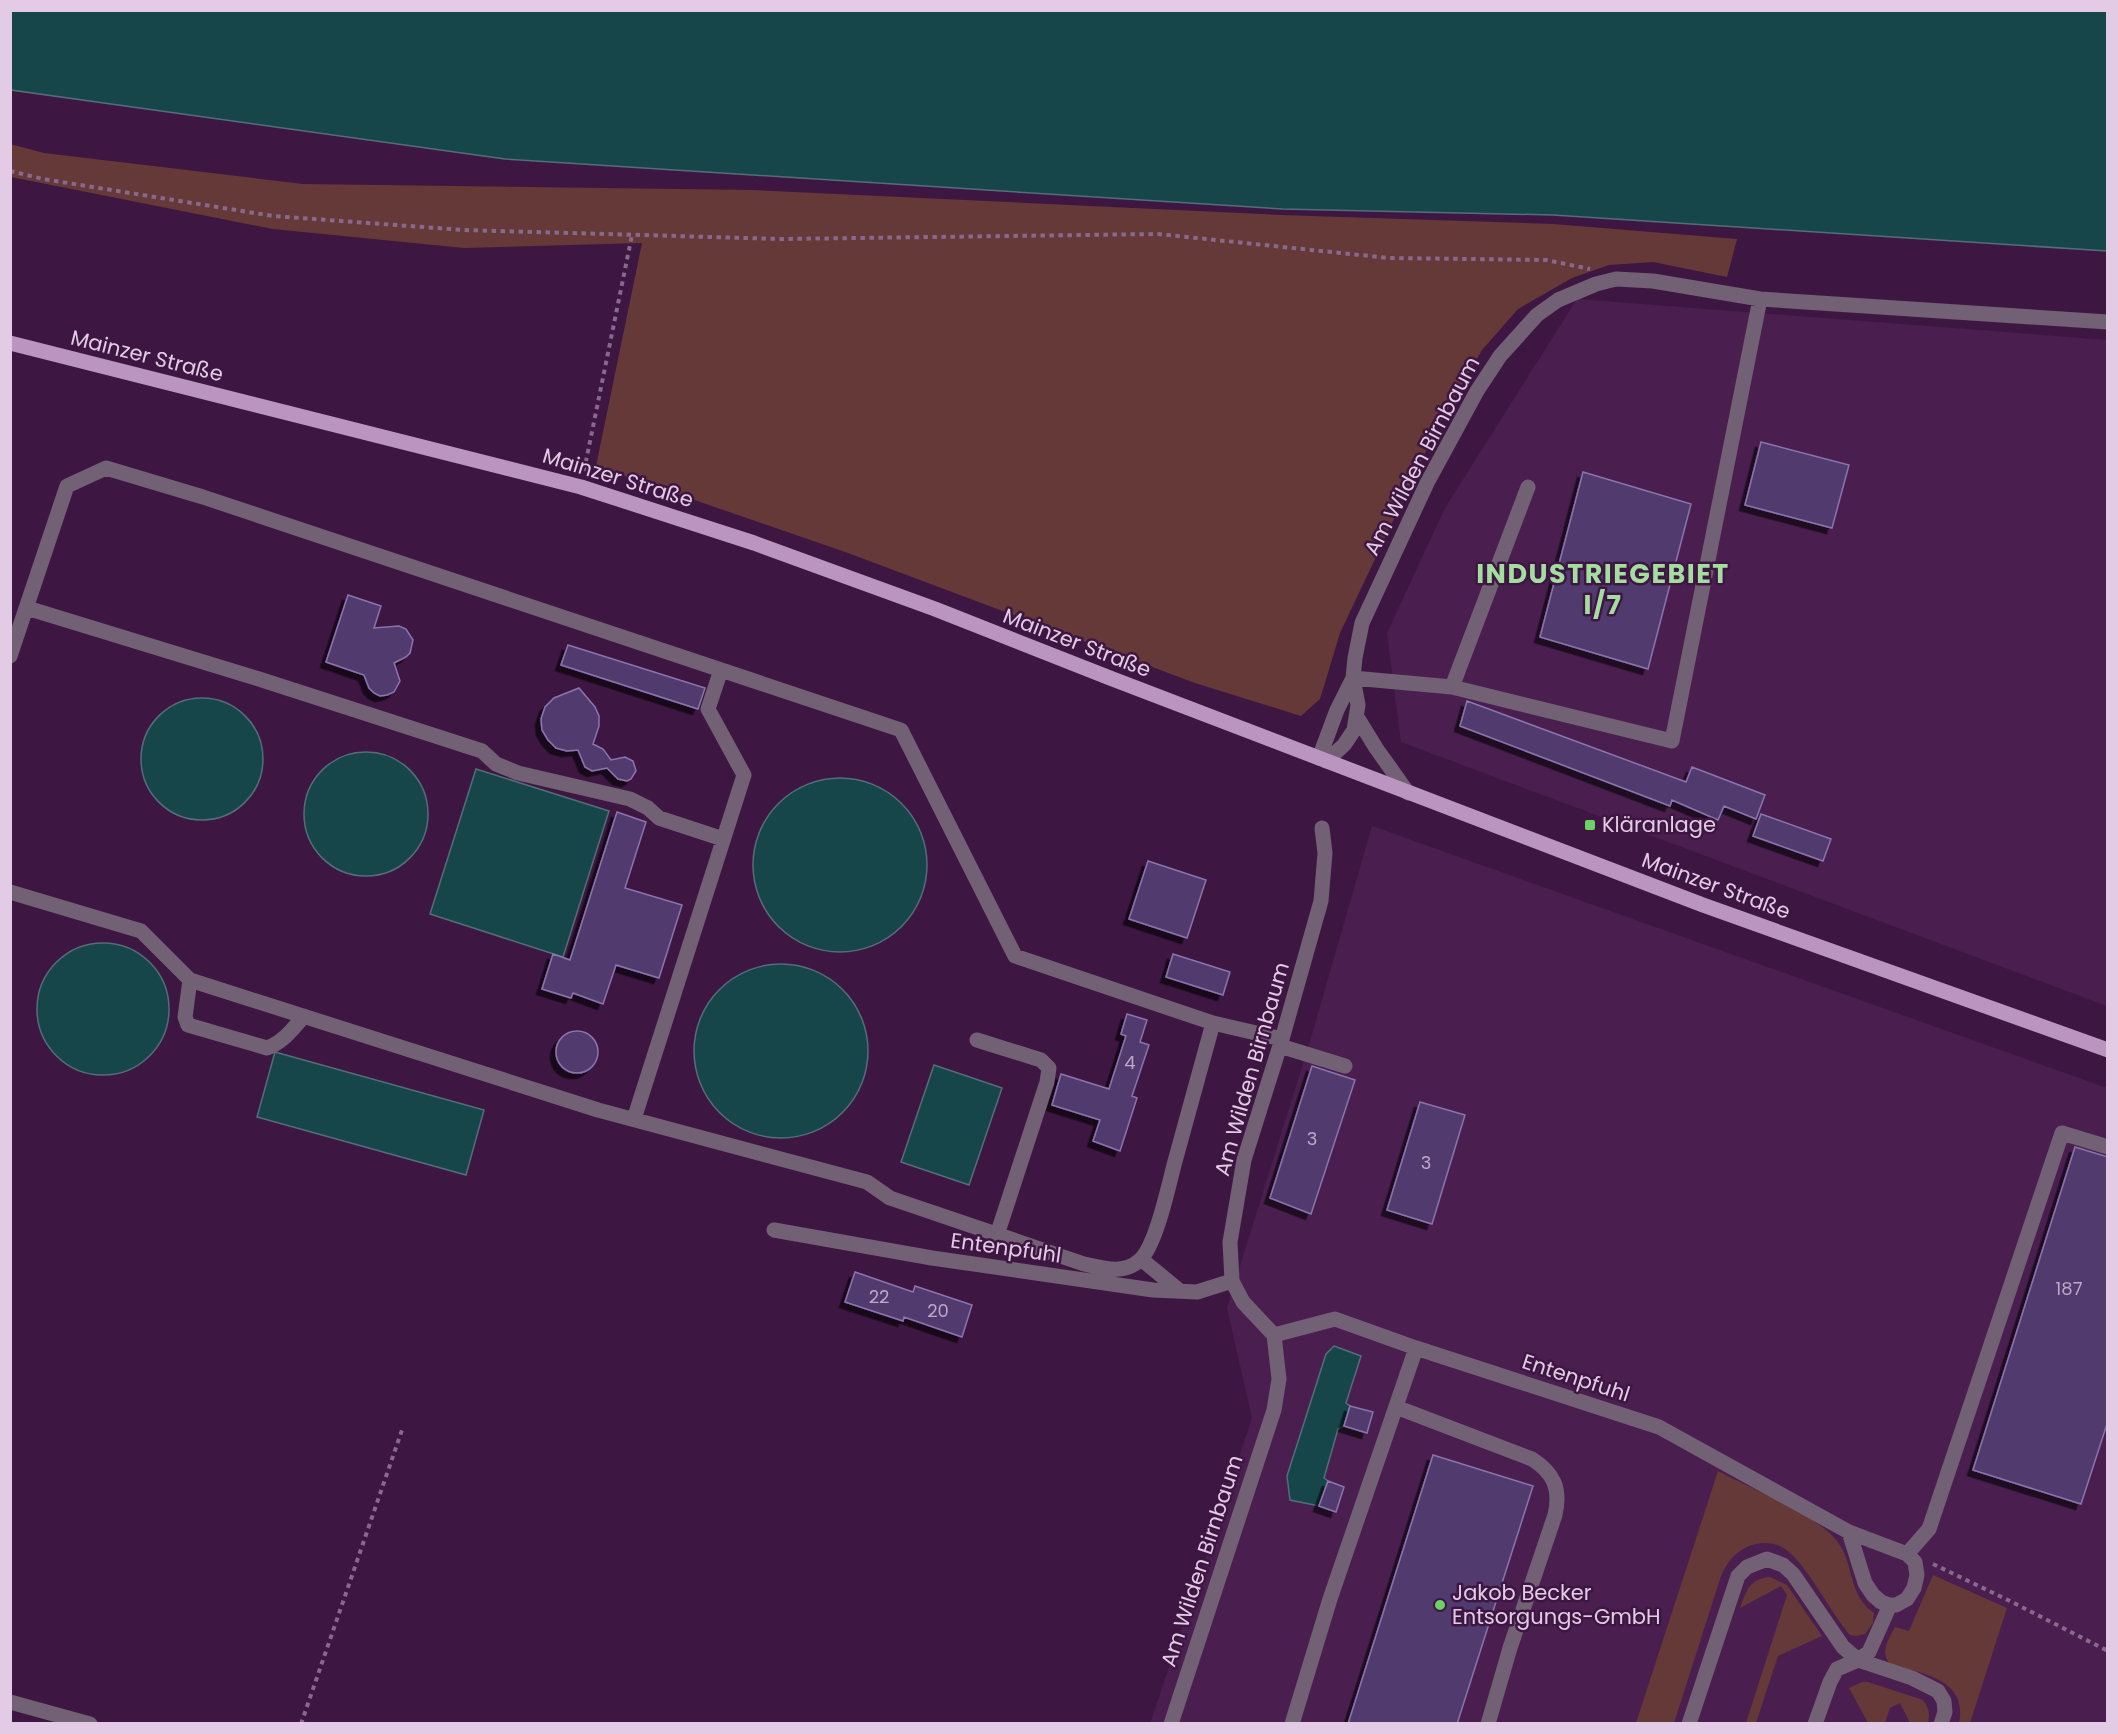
<svg xmlns="http://www.w3.org/2000/svg" width="2118" height="1734" viewBox="0 0 2118 1734" font-family="Poppins,sans-serif">
  <defs>
    <filter id="shadow"><feDropShadow dx="-5.5" dy="5.5" stdDeviation="0" flood-color="#0009"/></filter>
  </defs>
  <rect width="100%" height="100%" fill="#3d1742"/>
  <path fill="#4a1f50" d="M1577,299L2107,340V1006L1401,742L1387,633L1445,508Z
    M1372,826L2107,1088V1723L1150,1724L1252,1418L1227,1308L1311,1038Z"/>
  <path fill="#653937" d="M10,144L44,153L303,184L754,190L1281,215L1553,224L1737,239L1727,277L1653,262L1609,265L1572,278L1518,309L1482,350L1438,426L1340,633L1320,699L1301,716L1195,683L848,553L596,466L642,243L464,248L273,229L11,177Z
    M1718,1471C1748,1487 1818,1516 1837,1541C1855,1564 1847,1594 1874,1613L1873,1623L1865,1634L1856,1636L1850,1635C1830,1612 1807,1564 1785,1549C1774,1541 1760,1542 1749,1546C1735,1552 1727,1562 1721,1576L1674,1723H1636Z
    M1933,1575L2007,1608L1970,1723H1959C1968,1679 1923,1674 1890,1664C1879,1652 1889,1639 1895,1627L1909,1631Z
    M1770,1577L1787,1585L1822,1636L1778,1656L1756,1723H1746L1787,1595L1781,1586L1740,1608C1747,1590 1749,1579 1770,1577Z
    M1862,1682H1868L1923,1700C1929,1708 1930,1714 1928,1723H1910L1900,1703L1890,1708L1885,1723H1868L1849,1688Z"/>
  <path fill="#17464a" stroke="#546e79" stroke-width="1.5" d="M11,10L2107,11V251L1553,215L1282,209L505,159L11,90Z
    M141 759a61 61 0 1 1 122 0a61 61 0 1 1-122 0Z
    M304 814a62 62 0 1 1 124 0a62 62 0 1 1-124 0Z
    M476,769L609,811L563,957L430,914Z
    M753 865a87 87 0 1 1 174 0a87 87 0 1 1-174 0Z
    M37 1009a66 66 0 1 1 132 0a66 66 0 1 1-132 0Z
    M694 1051a87 87 0 1 1 174 0a87 87 0 1 1-174 0Z
    M275,1052L484,1110L466,1175L257,1117Z
    M934,1065L1002,1088L969,1185L901,1162Z
    M1334,1346L1361,1356L1346,1403L1350,1406L1344,1426L1338,1429L1324,1478L1328,1481L1319,1506L1290,1500L1287,1476L1326,1354Z"/>
  <path fill="#513b6e" stroke="#8a74ac" stroke-width="1.5" filter="url(#shadow)" d="M1761,442L1849,465L1832,528L1745,505Z
    M1583,472L1691,504L1648,669L1540,637Z
    M348,595L381,606L374,628L399,626L406,629L413,640L410,653L406,657L394,663L400,681L394,692L387,695L380,696L374,693L369,688L364,675L326,662Z
    M568,645L705,688L698,709L561,665Z
    M579,688L595,707L599,716V726L593,744L603,749L611,760L625,757L633,761L636,771L631,779L627,781L618,779L607,768L592,771L585,767L578,750L567,751L556,748L548,740L542,730L541,719L545,707L554,698Z
    M1467,701L1686,782L1692,767L1765,795L1756,819L1724,806L1718,820L1672,800L1670,806L1460,726Z
    M617,812L646,822L625,888L682,905L659,978L616,965L603,1004L573,993L571,998L542,989L553,954L570,960Z
    M1761,814L1831,839L1823,861L1753,836Z
    M1148,861L1206,880L1187,938L1129,919Z
    M1173,954L1230,972L1223,995L1166,977Z
    M1127,1014L1147,1020L1140,1042L1149,1045L1132,1096L1137,1098L1120,1151L1093,1141L1100,1120L1052,1105L1061,1074L1109,1089L1126,1036L1121,1034Z
    M556 1052a21 21 0 1 1 42 0a21 21 0 1 1-42 0Z
    M1312,1066L1355,1080L1311,1214L1270,1198Z
    M1420,1102L1465,1115L1432,1224L1387,1210Z
    M2075,1147L2108,1157V1421L2081,1504L1973,1470Z
    M855,1272L913,1292L915,1286L972,1305L962,1337L904,1317L903,1321L845,1302Z
    M1350,1406L1373,1412L1367,1433L1344,1426Z
    M1433,1455L1533,1486L1457,1724H1348Z
    M1328,1481L1344,1487L1336,1512L1319,1506Z"/>
  <g fill="none" stroke-linecap="round" stroke-linejoin="round">
    <path stroke="#88688c" stroke-width="4" stroke-dasharray="4.5 4.5" stroke-linecap="butt" d="M10,171L43,179L273,216L464,230L782,239L1158,234L1389,258L1546,260L1590,269
      M584,471L632,235
      M1933,1564L2010,1601L2108,1651
      M301,1724L402,1430"/>
    <path stroke="#726074" stroke-width="15" d="M27,608L259,679L482,751L496,764L518,773L630,799L648,808L659,818L723,839
      M10,656L67,486L106,468L203,497L901,730L1015,956L1213,1023L1282,1039
      M1353,678L1452,687L1672,741L1760,299
      M1452,687L1528,487
      M1357,717L1376,748L1408,793
      M1319,758L1337,710L1353,678
      M1326,761L1344,745L1354,730L1358,705L1353,678L1355,658L1362,623L1427,483L1477,391L1500,356L1537,315L1558,300L1596,284L1616,279L1653,281L1760,299L2108,322
      M10,892L141,931L190,980L598,1110L867,1182L890,1198L1084,1264C1103,1268 1124,1275 1140,1260C1156,1245 1168,1188 1174,1165C1187,1118 1200,1071 1213,1023
      M190,980L185,1017L188,1025L267,1048C283,1042 293,1029 304,1016
      M977,1040L1041,1060L1049,1068L1047,1082L997,1235
      M1280,1046L1345,1066
      M634,1119L744,775L708,709L721,670
      M774,1230L932,1258L1153,1290L1197,1292L1232,1281
      M1141,1259L1180,1291
      M1274,1335L1335,1319L1416,1348L1659,1427L1849,1532L1907,1554L1915,1562L1917,1575L1914,1588L1907,1599L1896,1605H1890L1881,1602L1873,1595L1865,1583L1849,1532
      M1396,1407L1532,1459C1554,1473 1561,1489 1555,1515L1510,1648L1488,1724
      M1907,1554L1929,1529L2062,1133L2108,1147
      M10,1702L90,1724
      M1171,1724L1274,1410L1279,1379L1274,1335L1243,1302L1232,1281L1230,1242L1244,1160L1282,1039L1321,901L1325,853L1322,828
      M1292,1724L1330,1599L1416,1348
      M1689,1724L1738,1576L1747,1567L1767,1559L1783,1565L1793,1574L1843,1647L1858,1660L1912,1678L1938,1691L1944,1701L1945,1712L1941,1724
      M1815,1724L1830,1682L1837,1669L1858,1660L1869,1652L1890,1605"/>
    <path stroke="#b995bf" stroke-width="15" d="M10,343L581,487L754,543L935,609L1110,678L1703,905L2108,1050"/>
  </g>
  <g fill="#6bd363" stroke="#3d1742" stroke-width="2">
    <rect x="1584" y="819" width="12" height="12" rx="3"/>
    <circle cx="1440" cy="1605" r="6"/>
  </g>
  <g text-anchor="middle" stroke-width="5" stroke-linejoin="round" paint-order="stroke">
    <g font-size="18" fill="#bea7c8">
      <text x="1130" y="1069">4</text>
      <text x="1312" y="1145">3</text>
      <text x="1426" y="1169">3</text>
      <text x="2069" y="1295">187</text>
      <text x="879" y="1303">22</text>
      <text x="938" y="1317">20</text>
    </g>
    <g font-size="21" fill="#e3cbe6" stroke="#3d1742">
      <text transform="translate(147 356) rotate(14)" y="7">Mainzer Straße</text>
      <text transform="translate(1422 456) rotate(-62)" y="7">Am Wilden Birnbaum</text>
      <text transform="translate(618 478) rotate(17)" y="7">Mainzer Straße</text>
      <text transform="translate(1077 643) rotate(21)" y="7">Mainzer Straße</text>
      <text transform="translate(1716 886) rotate(20)" y="7">Mainzer Straße</text>
      <text transform="translate(1252 1069) rotate(-74)" y="7">Am Wilden Birnbaum</text>
      <text transform="translate(1006 1248) rotate(8)" y="7">Entenpfuhl</text>
      <text transform="translate(1576 1378) rotate(18)" y="7">Entenpfuhl</text>
      <text transform="translate(1202 1561) rotate(-72)" y="7">Am Wilden Birnbaum</text>
    </g>
    <g font-size="21" fill="#e3cbe6" stroke="#3d1742" text-anchor="start">
      <text x="1602" y="832">Kläranlage</text>
      <text x="1452" y="1600">Jakob Becker<tspan x="1452" dy="24">Entsorgungs-GmbH</tspan></text>
    </g>
    <g font-size="27" font-weight="bold" letter-spacing="1.5" fill="#a5dca0" stroke="#3d1742">
      <text x="1603" y="583">INDUSTRIEGEBIET<tspan x="1603" dy="31">I/7</tspan></text>
    </g>
  </g>
  <rect width="2118" height="1734" fill="none" stroke="#e3cbe6" stroke-width="24"/>
</svg>
